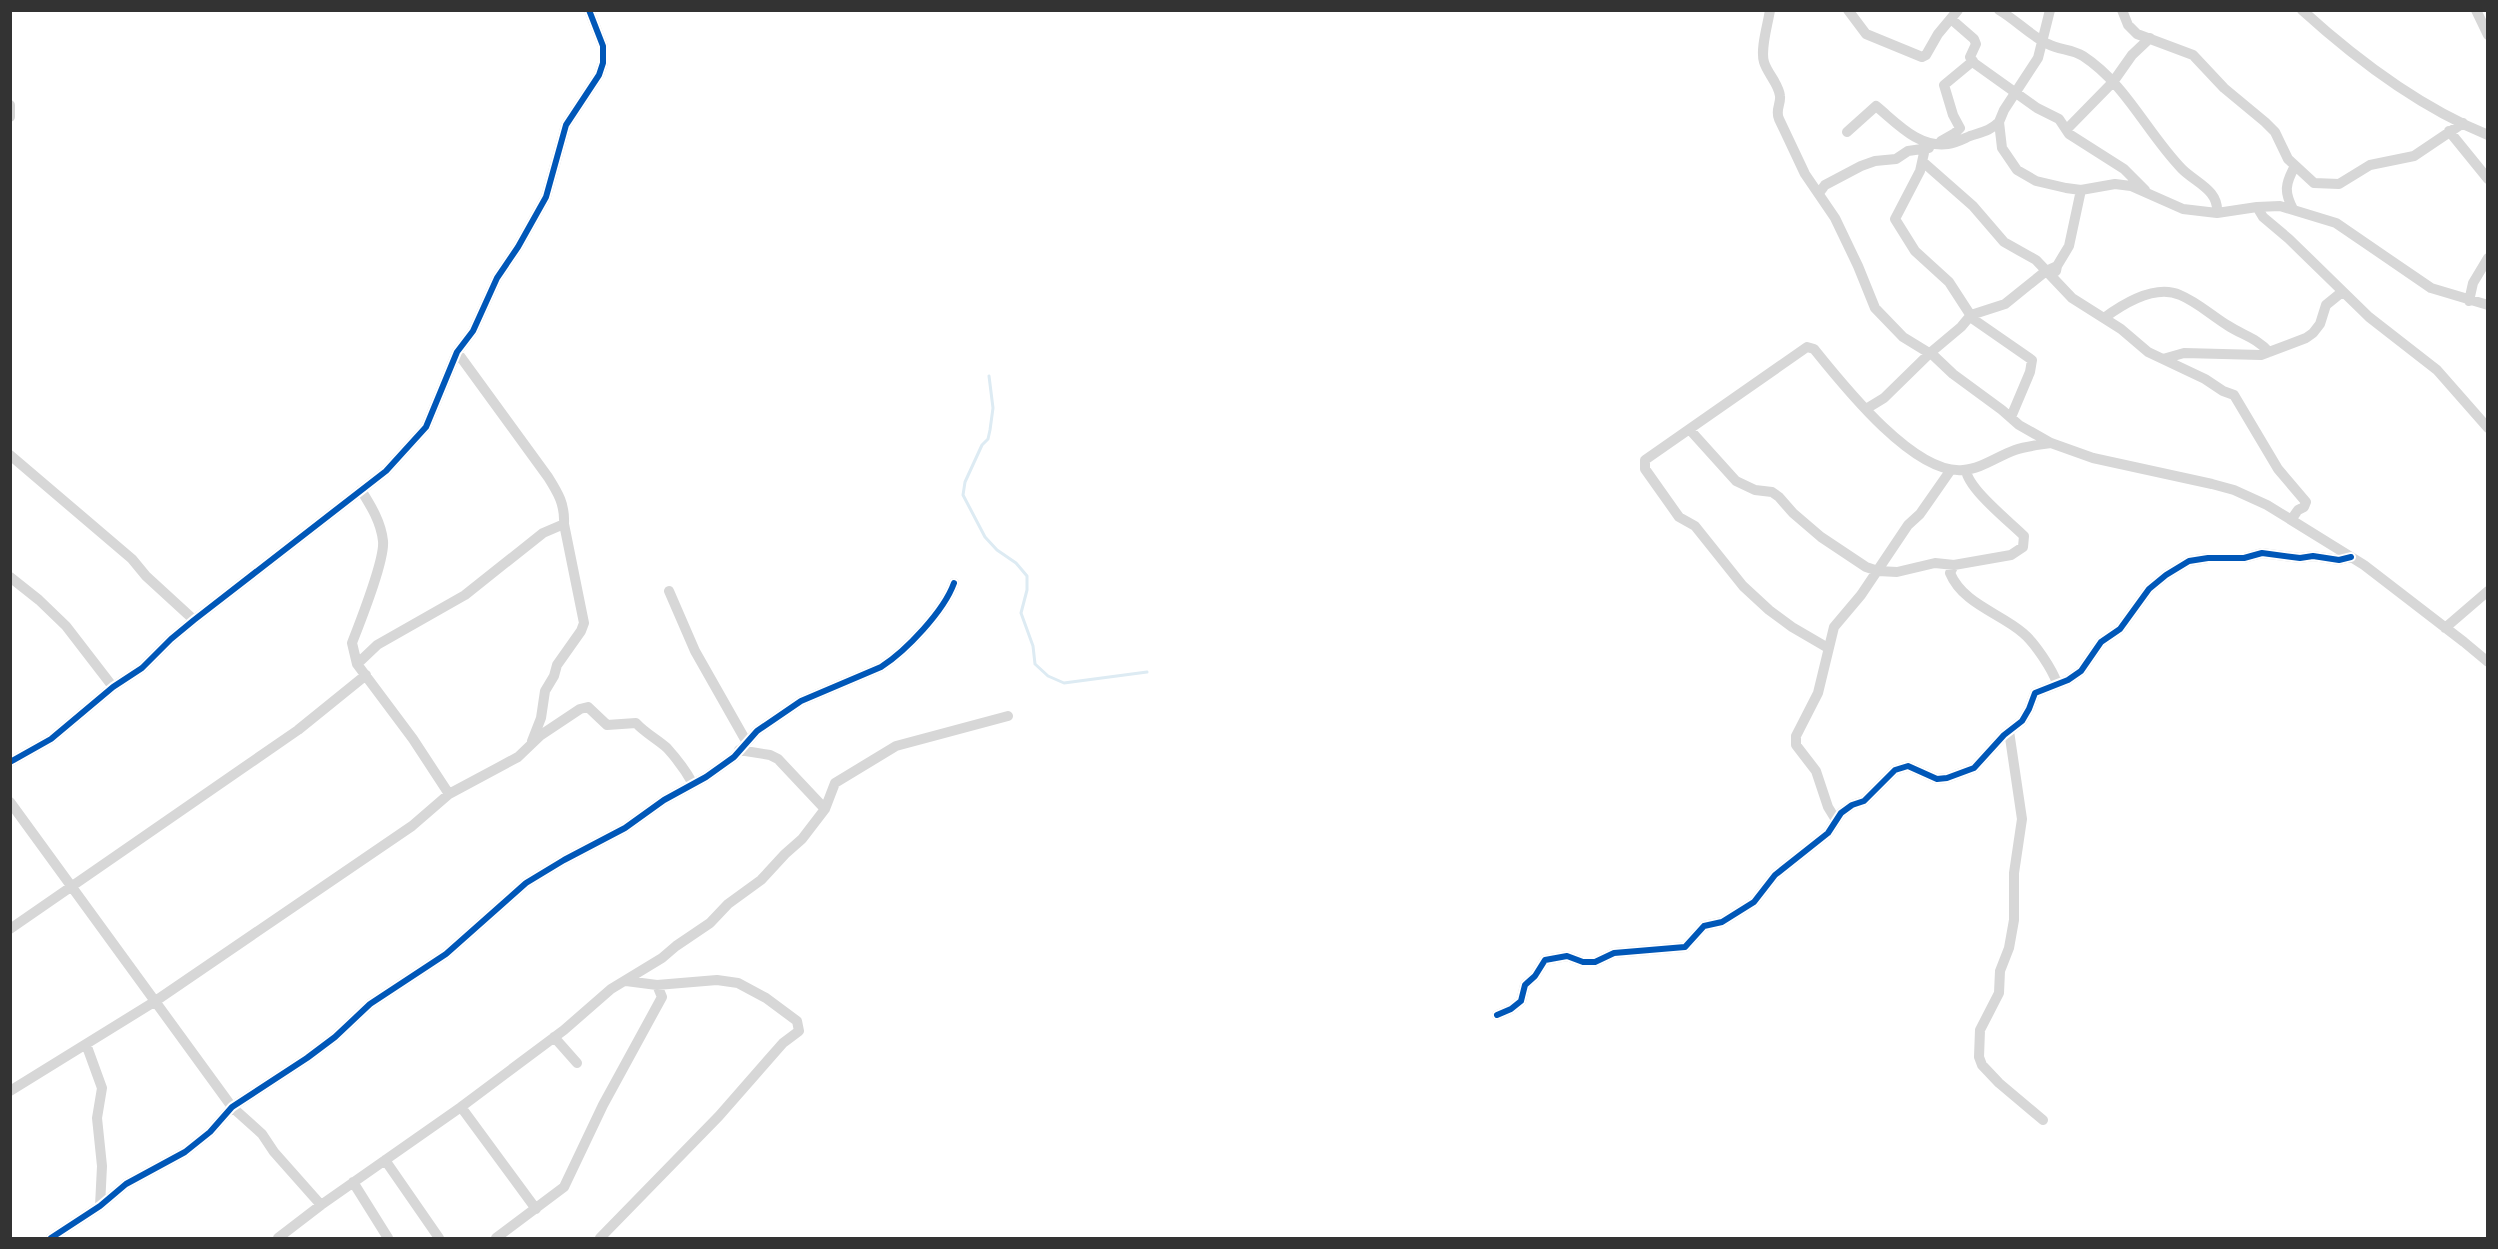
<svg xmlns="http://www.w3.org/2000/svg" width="2498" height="1249" viewBox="0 0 2498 1249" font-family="'PT Sans Narrow',sans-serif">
  <rect width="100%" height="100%" fill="#fff"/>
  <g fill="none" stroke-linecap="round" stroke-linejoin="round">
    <path stroke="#ddebf3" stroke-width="3" d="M989,376L993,408L990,430L988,439L982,445L965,482L963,495L985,537L997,550L1016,563L1027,576V590L1021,613L1033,646L1035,664L1048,676L1064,683L1147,672"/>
    <path stroke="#d7d7d7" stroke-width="10" d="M1770,10C1768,24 1760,49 1764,62C1767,73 1779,84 1780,96C1781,104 1775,110 1779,119L1805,174L1835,218L1858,266L1875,308L1903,337L1934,356L1953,374L2002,410L2019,425L2051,443L2093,458L2212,484L2234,490L2267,505L2364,565L2464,642L2488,662
      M1848,10L1866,34L1922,57L1926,55L1938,34L1958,10
      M1999,10C2016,20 2031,36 2048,44C2059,50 2072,49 2083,56C2126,84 2147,133 2182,169C2196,183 2219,190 2217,213
      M2050,10L2038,58L2004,110L1999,122L2002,148L2017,170L2036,181L2066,188L2081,190L2115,184L2131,186L2183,209L2217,213L2257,207L2263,217L2289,239L2369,317L2437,370L2488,428
      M2122,10L2128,25L2137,34L2193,55L2224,88L2265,122L2275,132L2288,159L2314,183L2339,184L2370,165L2414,156L2463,123
      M2302,10C2357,60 2419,107 2488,135
      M2476,10L2488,35
      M1951,19L1974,39L1976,44L1970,57L1974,63L2037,108L2059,119L2069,134L2124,169L2145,190
      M10,105V117
      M2067,129L2113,82L2132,55L2150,38
      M2449,131L2488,179
      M1847,132L1876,106C1897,123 1918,148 1948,144C1956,143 1963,139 1970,136C1982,132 1990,131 1999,122
      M1941,141L1955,133L1960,128L1953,115L1944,85L1973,61
      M1926,144L1920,171L1895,219L1915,251L1949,282L1973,319L2032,360L2030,372L2011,417
      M1923,162L1973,206L2004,242L2036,260L2072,298L2121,329L2148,352L2205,379L2223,391L2234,395L2278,469L2306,502L2304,507L2298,510L2291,520
      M1819,193L1825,185L1861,166L1875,161L1896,159L1908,151L1929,148
      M2257,207L2280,206L2336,223L2431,288L2488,305
      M2293,209C2284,192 2285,184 2295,166
      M2056,271L2057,266L2069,246L2081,190
      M2469,301L2473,283L2488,258
      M2104,318C2123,304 2155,284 2180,295C2197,302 2211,315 2227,325C2242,335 2257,338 2269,352
      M457,352L548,477C558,493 565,504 564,524L584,623L581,631L557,665L554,676L545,691L541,718L532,741
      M2163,359L2184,353L2261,355L2306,338L2313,333L2320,324L2326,305L2342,292
      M1866,409L1884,398L1930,353L1961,327L1971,315L2005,304L2046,271L2057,266
      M1690,430L1736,481L1755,490L1772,492L1779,497L1793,513L1821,537L1866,567L1878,571L1897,572L1935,563L1954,565L2011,555L2023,547L2024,536C2009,521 1968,489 1966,470
      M10,455L132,559L146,576L194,620
      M361,490C371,506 381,522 383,541C385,560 360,622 352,643L357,664L413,739L449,794
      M1954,565L1950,573C1963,604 2000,613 2023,633C2035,643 2052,669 2057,683
      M10,577L39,600L66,626L113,687
      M669,591L695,651L746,741
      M2445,628L2488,591
      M1828,648L1792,627L1769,610L1743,586L1695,526L1679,517L1645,469V460L1807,347L1814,349C1843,385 1914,475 1963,470C1981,469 1998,456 2015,450C2026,446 2039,445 2051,443
      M357,664L377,645L465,595L543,533L564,524
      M2009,731L2022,819L2014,873V920L2009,948L2000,971L1999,993L1980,1030L1979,1057L1982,1065L1999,1083L2043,1120
      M739,750L770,755L778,759L825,809
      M10,762L51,739L113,687L142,668L171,639L194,620L386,471L426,427L457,352L473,331L497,278L518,247L546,197L566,125L599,75L603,63V46L589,10
      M10,802L232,1107L262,1134L274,1152L321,1205
      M1836,820L1828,807L1816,771L1796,745V736L1818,693L1834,627L1861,595L1908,525L1920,514L1950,471
      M10,929L298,730L366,675
      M1497,1015L1511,1009L1521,1001L1525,985L1535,976L1545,960L1567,956L1583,962H1595L1614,953L1685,947L1704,926L1722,922L1754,902L1775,875L1828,833L1841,813L1852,805L1864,801L1895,770L1908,766L1937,779L1947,778L1974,768L2004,735L2022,721L2029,709L2035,693L2068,680L2081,671L2101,642L2120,629L2149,589L2166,575L2189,561L2208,558H2244L2262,553L2300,558L2313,556L2339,560L2351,557
      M554,1037L577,1063
      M86,1044L102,1088L97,1118L102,1166L100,1206
      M10,1091L154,1002L412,826L449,794L518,757L541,735L580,709L588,707L607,725L636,723C645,733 657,739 667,748C677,759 686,771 693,784
      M461,1107L536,1209
      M385,1160L439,1238
      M353,1182L388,1238
      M51,1238L100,1206L126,1184L185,1152L210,1132L232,1107L307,1058L335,1037L370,1004L446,954L526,883L564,860L625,828L664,800L706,777L734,757L757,731L801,701L881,667C906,651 944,611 954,583
      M278,1238L321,1205L461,1107L564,1030L611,989L662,958L676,946L710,923L728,904L761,880L785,854L802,839L825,809L835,783L896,746L1008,716
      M496,1238L564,1187L603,1105L662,997L657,985
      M600,1238L719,1116L783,1043L799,1031L797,1021L766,998L738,983L717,980L657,985L626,981"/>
    <g stroke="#fff" stroke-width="10">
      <path id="cycleway" d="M10,762L51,739L113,687L142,668L171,639L194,620L386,471L426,427L457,352L473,331L497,278L518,247L546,197L566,125L599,75L603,63V46L589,10
        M1497,1015L1511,1009L1521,1001L1525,985L1535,976L1545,960L1567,956L1583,962H1595L1614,953L1685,947L1704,926L1722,922L1754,902L1775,875L1828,833L1841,813L1852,805L1864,801L1895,770L1908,766L1937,779L1947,778L1974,768L2004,735L2022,721L2029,709L2035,693L2068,680L2081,671L2101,642L2120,629L2149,589L2166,575L2189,561L2208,558H2244L2262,553L2300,558L2313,556L2339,560L2351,557
        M51,1238L100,1206L126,1184L185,1152L210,1132L232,1107L307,1058L335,1037L370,1004L446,954L526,883L564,860L625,828L664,800L706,777L734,757L757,731L801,701L881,667C906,651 944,611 954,583"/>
    </g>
    <use href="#cycleway" stroke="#0057b8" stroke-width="6"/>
  </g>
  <rect width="2498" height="1249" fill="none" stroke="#333333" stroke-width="24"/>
</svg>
